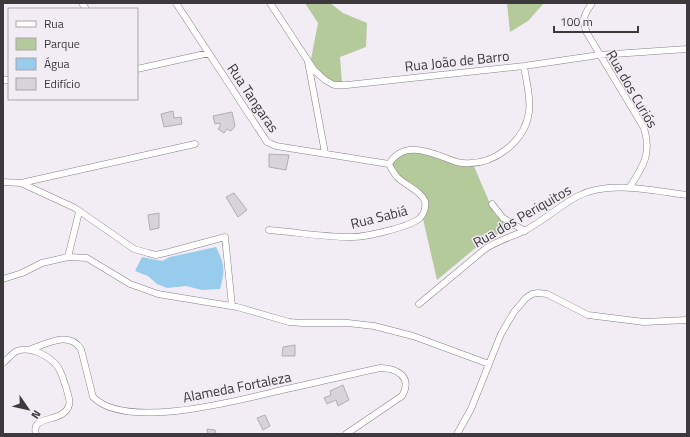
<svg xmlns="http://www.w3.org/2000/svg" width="690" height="437" viewBox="0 0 690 437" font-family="'Titillium Web',sans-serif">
  <rect width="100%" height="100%" fill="#f2ecf4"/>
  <path fill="#b5ca9a" d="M305,3H330L343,13L367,23L366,47L340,57L342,82C327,83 318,71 311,59L318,23Z
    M507,3H544L528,21L510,32Z
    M417,151L473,164L494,213L500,219L517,227L496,235L479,245L437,280L423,219L428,211V202C418,193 392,175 391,162L404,152Z"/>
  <path fill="#97ccec" d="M216,247C225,265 225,270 220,289L202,290L186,286L167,288L157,284L148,276L135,271L142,257L162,261L170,257Z"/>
  <path fill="#d8d2da" stroke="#b2acb4" d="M173,111L174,118L181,117L182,124L164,127L161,114Z
    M232,112L235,126L231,131L227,129L224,133L218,129L220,126V123L215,124L213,116Z
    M269,154L289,155L286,170L269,167Z
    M234,193L247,210L238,217L226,197Z
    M159,213V228L150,230L148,215Z
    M295,345V356H282L283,347Z
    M343,385L349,400L338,406L336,400L327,404L324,398L331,395L330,391Z
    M265,415L270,426L263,430L257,418Z
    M207,429L215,430L216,434H208Z"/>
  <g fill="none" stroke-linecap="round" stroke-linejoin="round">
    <g stroke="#878189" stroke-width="7">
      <path id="street" d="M82,3L86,9
        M176,3L267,142L276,146L389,164
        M270,3L314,70L325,80L334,85H347L524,66L599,55L687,49
        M592,3C584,15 581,19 587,33L644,128C652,154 643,167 629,188
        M308,62L325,153
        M137,69L209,53
        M3,80H9
        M3,182L21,183L75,208L134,249L148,253L156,255L169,252L225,237L232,306
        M21,183L195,144
        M492,204L503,218L525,231
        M269,230C296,232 323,237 349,237C363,238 410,227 420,218C424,214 426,207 425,201C421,191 405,185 397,177C394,173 391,169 389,164C402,142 425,150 446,158C451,160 457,163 463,163C493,166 525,142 529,112C531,96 526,81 524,66
        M68,257L79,212
        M3,279L22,273L42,263L68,257L87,258L130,284L158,294L237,307L289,322L302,323H348L374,326L413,336L489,364
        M419,304L485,249C497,241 511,237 524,231C542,222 559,206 578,196C610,180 653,191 687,195
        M29,350C46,344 69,330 81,349L93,397C126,431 240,400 282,390C315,383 347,375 380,368C397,368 413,377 402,396L346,434
        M3,363C7,360 12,353 17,351C32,345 56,359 61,373C63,377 64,383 66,387C67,393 71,400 69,405C64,424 30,414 36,434
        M457,434L471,409L501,334L514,312L526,298L532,294L538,293L547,294L588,315L644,322L687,320"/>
    </g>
    <use href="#street" stroke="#fff" stroke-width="6"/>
  </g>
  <g text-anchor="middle" stroke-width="3" stroke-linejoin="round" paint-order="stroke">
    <g font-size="14" fill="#3b393c" stroke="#f2ecf4">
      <text transform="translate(457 61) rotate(-6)" y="5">Rua João de Barro</text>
      <text transform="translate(632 89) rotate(60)" y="5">Rua dos Curiós</text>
      <text transform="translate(253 98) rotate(56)" y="5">Rua Tangaras</text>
      <text transform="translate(522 216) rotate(-30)" y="5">Rua dos Periquitos</text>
      <text transform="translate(379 217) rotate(-14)" y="5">Rua Sabiá</text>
      <text transform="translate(237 387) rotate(-11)" y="5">Alameda Fortaleza</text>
    </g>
  </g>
  <rect width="690" height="437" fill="none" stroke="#3b393c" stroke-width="8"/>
  <rect x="8" y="8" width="130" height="92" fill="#f2ecf4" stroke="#a9a4aa"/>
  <rect x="16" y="21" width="20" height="6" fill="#ffffff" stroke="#a9a4aa"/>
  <text x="44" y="28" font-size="12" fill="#3b393c">Rua</text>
  <rect x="16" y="38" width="20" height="12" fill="#b5ca9a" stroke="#a9a4aa"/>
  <text x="44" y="48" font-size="12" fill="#3b393c">Parque</text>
  <rect x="16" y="58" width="20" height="12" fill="#97ccec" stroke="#a9a4aa"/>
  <text x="44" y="68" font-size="12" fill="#3b393c">Água</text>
  <rect x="16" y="78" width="20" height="12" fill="#d8d2da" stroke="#a9a4aa"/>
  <text x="44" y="88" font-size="12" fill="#3b393c">Edifício</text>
  <g transform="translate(28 409) rotate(124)" stroke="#f2ecf4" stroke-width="3" paint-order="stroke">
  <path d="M0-3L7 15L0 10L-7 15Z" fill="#3b393c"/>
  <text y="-6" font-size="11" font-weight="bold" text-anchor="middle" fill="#3b393c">N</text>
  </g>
  <path d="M554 26v6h84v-6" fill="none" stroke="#3b393c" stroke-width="2"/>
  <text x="560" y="26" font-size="12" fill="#3b393c" stroke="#f2ecf4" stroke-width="3" paint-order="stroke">100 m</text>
</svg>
